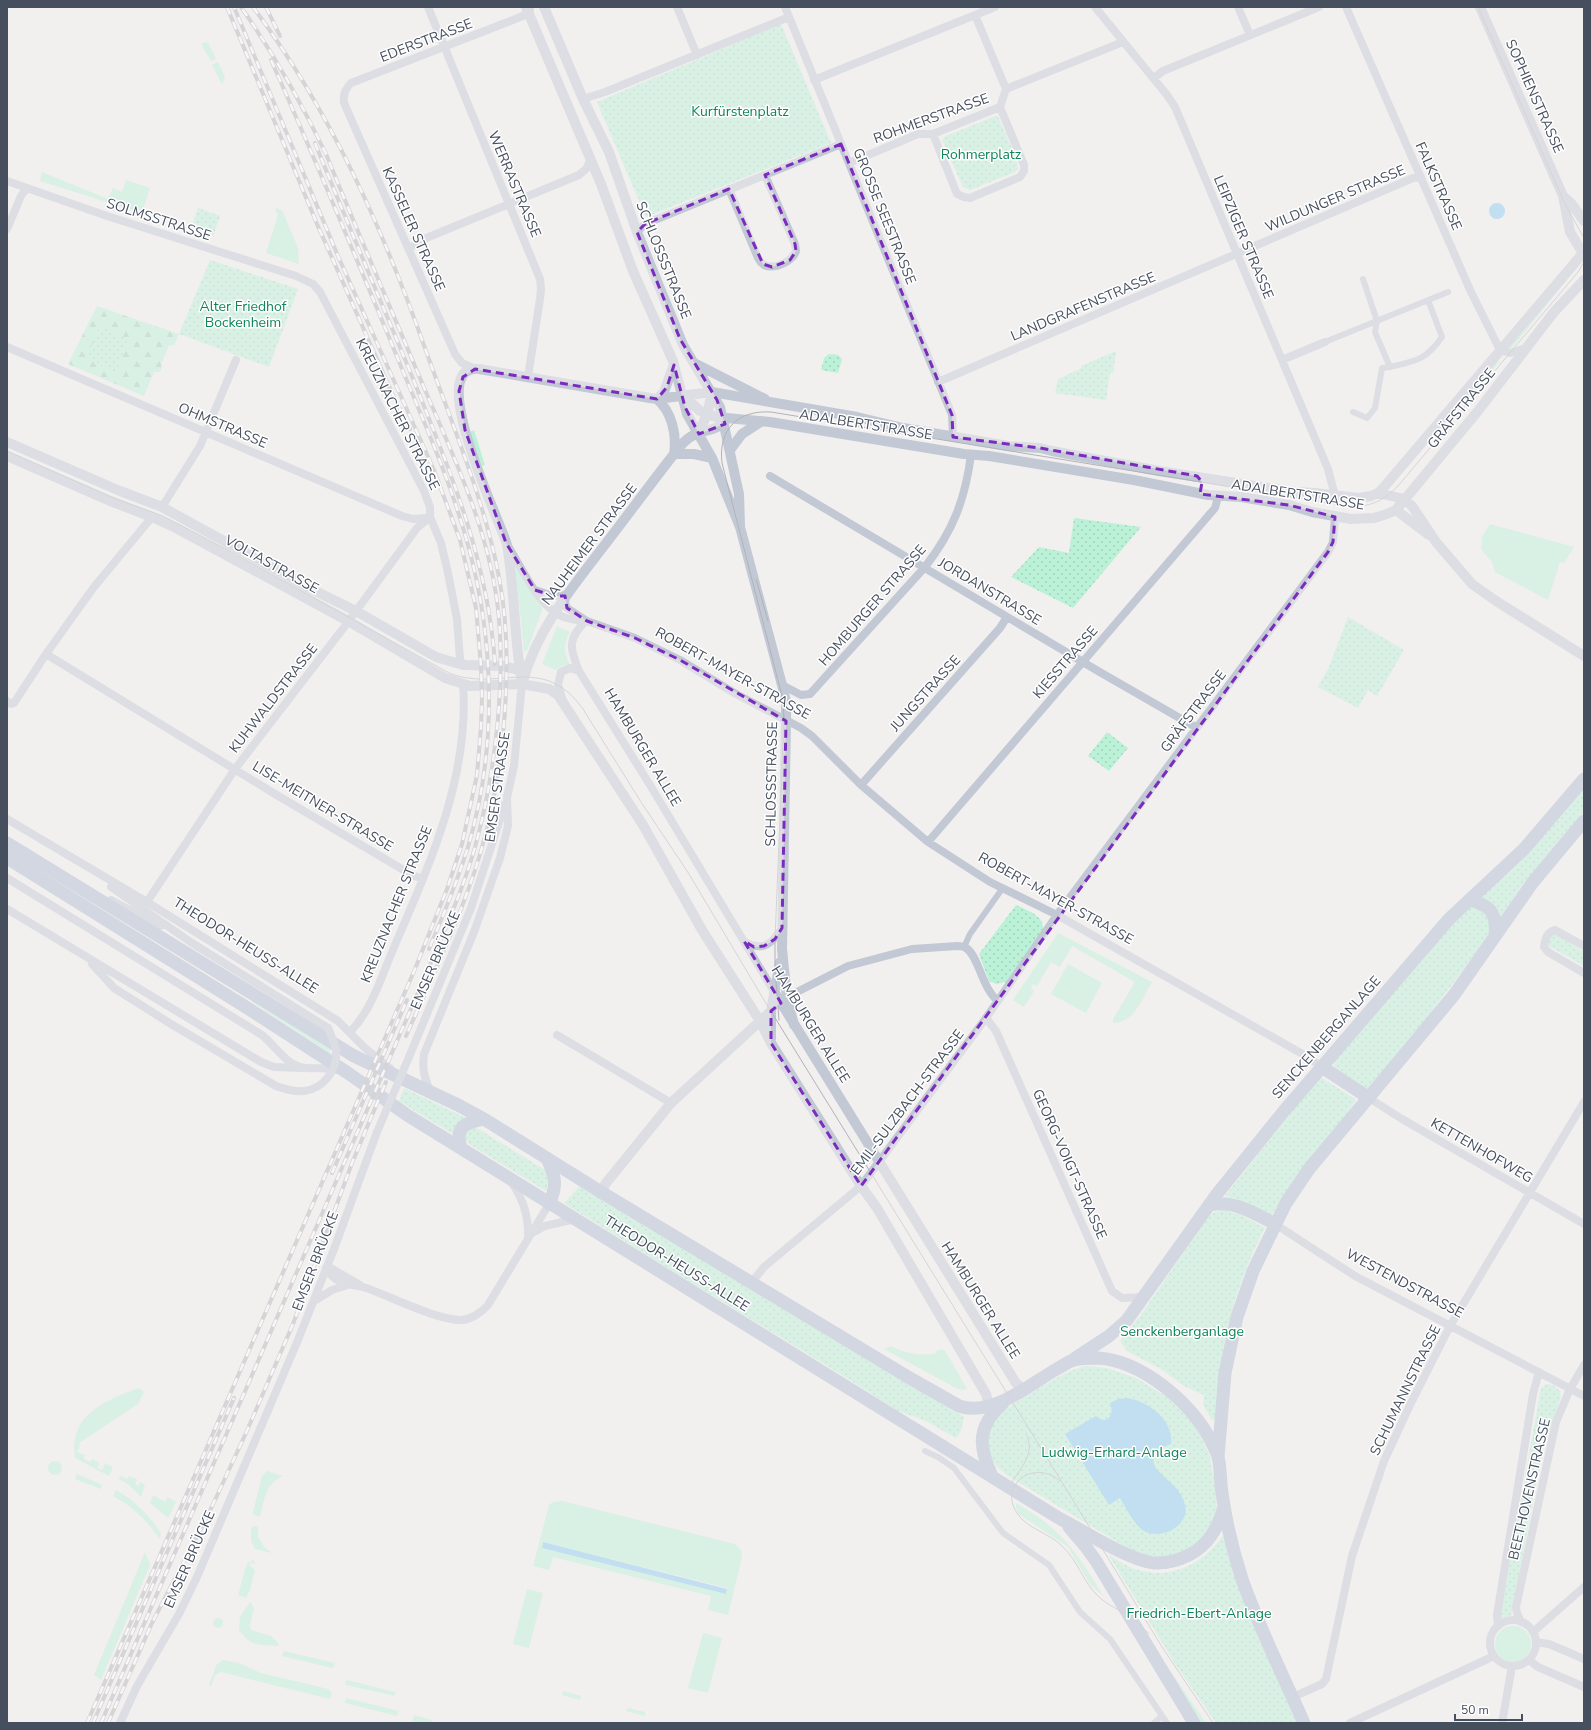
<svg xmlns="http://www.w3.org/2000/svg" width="1591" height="1730" viewBox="0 0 1591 1730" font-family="'Nunito Sans',sans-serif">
  <defs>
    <pattern id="forest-firs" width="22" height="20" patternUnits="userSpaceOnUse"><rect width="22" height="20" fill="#bbf2d7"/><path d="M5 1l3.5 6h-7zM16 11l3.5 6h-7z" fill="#a2d1bb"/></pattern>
    <pattern id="park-dots" width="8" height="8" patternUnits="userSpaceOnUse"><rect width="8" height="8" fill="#bbf2d7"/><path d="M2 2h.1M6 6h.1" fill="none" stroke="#a2d1bb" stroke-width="1.8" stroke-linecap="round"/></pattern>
  </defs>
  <rect width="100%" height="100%" fill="#f2efef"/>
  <path fill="#bbf2d7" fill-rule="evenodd" d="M205,42L208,43L216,59L211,61L201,44Z
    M218,62L225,77L222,85L212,65Z
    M42,172L108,199L113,188L122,192L126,180L150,188L142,213L40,181Z
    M275,208L282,210L298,248L299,264L266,253L278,215Z
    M1568,276H1570L1511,349L1508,347Z
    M1497,361H1500L1470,397L1468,395Z
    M474,430L485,465L482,466L470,432Z
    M1490,524L1574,547L1564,563L1560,562L1548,600L1495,572L1492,562L1481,549L1482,537Z
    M516,564L543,608L527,651H524L515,565Z
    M557,626L570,632C563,644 564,653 570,665H564L555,670L542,664Z
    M1058,933L1152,982C1142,998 1135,1023 1113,1023V1019L1135,982L1072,946L1060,967L1051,962L1037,986L1033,984L1031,988L1034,991L1024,1007L1013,1000Z
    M1068,964L1102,983L1086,1013L1051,994Z
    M252,1001L330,1048L331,1054L252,1002Z
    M891,1346C907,1354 916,1355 935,1354L936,1351L942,1349L946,1352L967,1389L962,1390L954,1387L884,1349Z
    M139,1388L144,1392L138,1404L79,1443L80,1444L77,1452L85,1455L84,1459L91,1462L92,1459L100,1463L97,1468L102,1470L105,1463L113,1467L109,1476L75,1458C68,1415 106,1400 139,1388Z
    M48 1468a7 7 0 1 1 14 0a7 7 0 1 1-14 0Z
    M267,1471L283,1476C266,1483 264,1500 260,1517L254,1515L253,1512L262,1476Z
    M77,1474L102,1485L101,1489L75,1479Z
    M120,1476L127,1479L129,1476L137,1479L135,1484L139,1486L140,1482L145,1485L141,1497L128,1484L119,1479Z
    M116,1490C135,1500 149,1516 161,1533L159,1539C148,1521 132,1506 113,1496Z
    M153,1495L165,1502L168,1497L176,1502L168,1518L150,1503Z
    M562,1501L735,1544L741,1550L742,1557L728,1615L708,1610L711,1596L553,1557L549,1570L533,1566L549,1505L553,1502ZM543,1542L727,1588L726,1594L542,1548Z
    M1016,1503C1026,1509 1036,1515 1045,1522C1071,1542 1087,1569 1104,1597L1090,1584L1068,1547L1019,1514L1016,1509Z
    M254,1526L258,1527V1537L264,1547L272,1553L255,1549L251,1541V1528Z
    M145,1552L150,1565L101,1680L94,1675Z
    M253,1560L256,1565L251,1562L249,1565L255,1570L250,1590L246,1598L238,1595L246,1566L248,1563Z
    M527,1589L543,1593L529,1648L513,1644Z
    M250,1602L254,1608L250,1625L251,1630L271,1636L279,1644L278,1646C259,1645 251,1647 239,1630L240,1617Z
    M213 1623a5 5 0 1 1 10 0a5 5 0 1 1-10 0Z
    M1495 1644a18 18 0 1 1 36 0a18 18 0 1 1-36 0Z
    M703,1633L722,1638L708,1693L688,1688Z
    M284,1651L335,1663L334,1667L332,1668L282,1656Z
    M223,1660L239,1663L261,1673L328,1689L332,1693L330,1699L221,1672L215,1675L211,1686L209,1685L217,1664Z
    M1167,1666L1206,1723H1200Z
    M347,1680L395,1692V1696L346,1685L345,1682Z
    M563,1691L581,1696L580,1700L562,1695Z
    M346,1698L399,1711L397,1716L345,1703Z
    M628,1708L645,1712V1716L626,1711Z
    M414,1715L432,1720L431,1723H412Z"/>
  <path fill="url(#forest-firs)" d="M97,306L179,334L174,345H169L161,365L162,367L160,372H154L144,396L68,364Z"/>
  <path fill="url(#park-dots)" d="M781,24L831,143L646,217L597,102Z
    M996,116L998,117C1003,128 1018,158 1018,169L1015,172L970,190L963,187L942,140L946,136Z
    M198,208L220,216L213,236L191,229Z
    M210,260L298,289L269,367L179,334Z
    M100,326L130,340L115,372L86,358Z
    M1116,351L1113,373H1110L1106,400L1055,393L1058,379L1082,368L1081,366Z
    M829,354L838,355L842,359L838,373L821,370L824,358Z
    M1074,518L1141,527L1073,608L1011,577L1039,547L1069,553Z
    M1348,617L1404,650L1377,696L1368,690L1358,708L1318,687L1329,667Z
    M1107,732L1128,748L1109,771L1088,756Z
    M1584,785V811L1524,883L1500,918L1478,898Z
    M1016,905C1026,910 1044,915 1043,929L1006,982L996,984L989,981L979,954Z
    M1471,906L1481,907L1492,925L1486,940L1419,1028L1367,1089L1337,1069L1334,1066L1335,1061L1444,931Z
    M1555,933L1584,952V966L1549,946L1547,942L1548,939Z
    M1322,1078L1355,1099L1356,1101L1278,1205L1272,1215L1244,1202L1225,1196L1317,1080Z
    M404,1088L468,1119L453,1134L399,1101Z
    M471,1128H477L545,1170L549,1176L546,1191L469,1144L466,1140V1134Z
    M580,1186L964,1417L961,1431L956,1438L926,1421L898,1411L850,1380L664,1266L564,1203Z
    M1223,1210L1241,1215L1265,1228C1233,1288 1219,1350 1216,1418L1212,1420L1203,1405L1204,1395L1184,1386L1161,1369L1127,1351L1120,1341L1140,1316L1209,1216L1215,1212Z
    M1085,1366L1107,1368L1136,1378L1167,1397L1189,1418L1201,1436L1210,1457L1215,1485L1217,1511L1206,1535L1184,1553L1157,1559L1131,1550L1008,1476C1005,1473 1001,1471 998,1468C984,1454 986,1429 999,1415C1009,1405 1022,1399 1033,1392C1050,1382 1066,1371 1085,1366Z
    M1547,1384L1553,1385L1560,1391L1561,1397L1543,1448L1511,1616L1500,1618L1541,1388Z
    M1224,1534L1259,1640L1299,1723H1216L1176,1665L1108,1554C1116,1559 1125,1566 1135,1569C1171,1581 1204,1564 1224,1534Z"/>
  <path fill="#85cdf2" d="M1489 211a8 8 0 1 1 16 0a8 8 0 1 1-16 0Z
    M1127,1398C1148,1401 1174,1420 1171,1444L1156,1449C1154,1455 1152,1461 1155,1467C1165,1480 1181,1487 1185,1505C1191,1527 1156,1543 1140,1528C1134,1523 1124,1505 1120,1498L1109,1505L1065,1434L1096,1416C1107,1426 1115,1415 1110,1403L1118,1399Z
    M543,1542L727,1589L726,1594L542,1548Z"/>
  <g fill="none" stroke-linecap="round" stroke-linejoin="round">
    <path stroke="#c2c9d5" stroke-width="6" d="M1325,342L1448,292
      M1390,367C1416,361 1426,360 1442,337L1428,300
      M1353,412L1367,418L1375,408L1382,368L1390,367L1375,332L1377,321L1363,279
      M964,947L970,934L1002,889
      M925,1451L938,1457L954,1468L1003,1533L1049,1565L1080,1612L1110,1639L1167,1723
      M1154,1723L1162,1716"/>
    <path stroke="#c2c9d5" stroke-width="8" d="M428,7L540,279L541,289L540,299L528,377
      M677,7L697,55
      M785,7L952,415L953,437
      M1095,7L1167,95L1175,107L1328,469L1335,496
      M1238,7L1250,35
      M1346,7L1471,292L1500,350L1510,353L1526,348
      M975,15L1006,89
      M1154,78L1163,71L1319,7
      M814,80L995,7
      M583,99L605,92L789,17
      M933,134L957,194L964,197L970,198L1020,177L1024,171V165L1000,107
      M849,163L918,134H933L1000,107L1006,89L1118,44L1122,41
      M7,181L107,216L296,276L313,284L320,292L424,491L430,507V517L441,543L448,573L457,619L460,659L463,665
      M729,189L758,258C759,260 761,263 764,265C775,270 793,261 796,251L795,244L765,175
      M7,229L21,196L26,189
      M637,232L645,224L841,144
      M409,249L419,241L579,175L586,169L591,159
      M7,347L402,516L413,519L427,518
      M1282,360L1325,342
      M475,369L462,363L455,354L344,103C343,94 345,90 351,83L518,18L529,13L530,9
      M938,382L1413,178L1421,177
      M770,476L1098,671L1197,728
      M162,507L200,446L236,360
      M508,546C522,568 537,604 561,616C567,619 575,620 582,621
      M535,590L553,596L566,595L565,603L567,608L587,621L635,638L680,660L736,694L801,728L812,736L861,785L928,842L990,882L1057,915L1306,1056L1322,1067
      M585,622C567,639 570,649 579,671L650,785L775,993
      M46,654L275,794L412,875L423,879
      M782,685L801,695L810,694L925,567C953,531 965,500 971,455
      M562,698L558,685L561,672L570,668L579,671
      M7,701L11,704L14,703L46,654L94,587L152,517
      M861,785L1000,628L1007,617
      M7,819L147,902L338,1021L365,1048L391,1069
      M928,842L1215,508L1218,497
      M7,878L262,1035C276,1046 287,1067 306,1068C317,1069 327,1067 337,1070
      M111,887L192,943L328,1028
      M111,900L160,926
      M147,902L235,769L345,626L417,528L430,517
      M7,909L261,1062L274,1067L302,1068
      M745,942C763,952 772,944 782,928
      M1584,946L1555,930C1547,932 1545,939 1544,947L1548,952L1584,973
      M92,964L114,988L171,1024L276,1086
      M784,1001L795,993L848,966L912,949L957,946C960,946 963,946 966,948C979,956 981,987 998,1001
      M986,1018L996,1031L1112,1291L1122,1298L1144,1297
      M350,1032C371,1011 381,978 392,952C428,868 470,778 463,684
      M557,1035L671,1103
      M409,1057L471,908L505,804
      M431,1092C424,1078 422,1069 424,1054L474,932L500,858L508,826L507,797L514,766L522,684
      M1369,1098L1402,1119L1584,1224
      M512,1183C523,1199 529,1218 528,1238
      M1275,1224L1355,1276L1584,1396
      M532,1233L545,1226L575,1219
      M327,1266L360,1285
      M326,1268C329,1274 333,1278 339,1281C348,1285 357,1285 366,1288C390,1296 438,1321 462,1320C472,1319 482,1312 488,1305L549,1204
      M752,1282L764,1267L861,1186L986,1018L1057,915L1328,552L1333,542L1335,517
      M314,1301L332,1290L348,1285
      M1490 1643a23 23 0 1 1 46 0a23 23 0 1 1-46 0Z
      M1521,1622L1517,1613L1516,1607L1556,1422L1570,1389L1584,1365
      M1498,1626L1497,1615L1533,1394L1539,1372
      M1533,1632L1584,1587
      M1536,1642L1549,1644L1584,1659
      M1529,1660L1538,1667L1584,1687
      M1293,1697L1322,1684L1326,1679L1352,1556L1384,1461L1410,1405L1450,1326L1584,1102
      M120,1723L137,1686L179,1614L197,1577L298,1340L334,1249L377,1132
      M1350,1723L1494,1656
      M1502,1723L1512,1666"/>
    <path stroke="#c2c9d5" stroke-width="10" d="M526,7L601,184L633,271L673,361L687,414L712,458L740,527L782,685L786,701V721L782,949L787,998L794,1025
      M544,7L583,99L609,152L637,232L683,345L720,407L739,494L740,525
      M1480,7L1563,196L1570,232L1584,255
      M1563,196L1571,203L1584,221
      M694,363L765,399
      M683,395L700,411L716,417L770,422L964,454L989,456L1134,480L1208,495L1241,497L1289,505L1312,512L1351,519L1374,518L1387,514L1396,510L1478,411L1554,312L1584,280
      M657,399C672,412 677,435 674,454H694L712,458
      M657,399L664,392L673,367
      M698,433L707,415L712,392
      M7,442L120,491L162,507L309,588L356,611L436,657L463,665L503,666L519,670
      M730,450L742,434L762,421
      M7,456L110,501L152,517L176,528L348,621L445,678L470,686L522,684L549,689L558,695L643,825L702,930L760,1021L771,1043L861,1186L877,1208L986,1394L991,1412
      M1378,493L1404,499L1412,506L1436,542L1472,584L1496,601L1584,656
      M1396,510L1429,535
      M523,681C538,626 576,583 610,538C634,507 657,475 682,444C686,440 691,436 696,434C705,429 720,431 724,419
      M522,684C514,638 515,591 507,545C503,527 422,362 479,369L650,398L657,399L712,392L857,417L903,428L1008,446L1040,448L1052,451L1159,471L1295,492L1315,493L1359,498L1371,496L1378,493L1384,487L1584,252
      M775,993L1016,1383L1023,1389
      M771,1039V1011L780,962
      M601,1192L606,1183L671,1103L771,1011"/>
    <path stroke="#adbad0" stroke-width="13" d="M7,843L354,1056L458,1105L484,1119L601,1192L908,1377L959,1406C991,1417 1028,1386 1055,1370C1061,1367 1067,1362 1074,1360C1081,1358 1090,1358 1098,1358C1143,1361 1193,1404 1212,1443C1214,1448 1217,1452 1218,1457C1221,1468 1220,1482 1222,1493C1226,1522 1233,1551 1242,1579C1259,1628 1283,1675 1304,1723
      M7,858L249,1009L348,1073L407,1115L1057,1517C1080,1529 1133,1563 1157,1563C1168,1563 1179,1560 1189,1555C1209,1545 1218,1527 1224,1507
      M1469,900C1491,905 1497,913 1495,936
      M1322,1067L1369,1098
      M461,1148C454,1127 466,1122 484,1119
      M547,1158C555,1176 558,1185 549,1204
      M1210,1205C1232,1199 1256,1214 1275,1224
      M1074,1359L1109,1336L1127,1320L1217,1194L1284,1111L1449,919L1524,849L1584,779
      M1218,1457L1225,1373L1237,1317L1253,1271L1286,1203L1309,1169L1454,995L1533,882L1584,821
      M992,1476C978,1446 977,1426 1003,1403
      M1069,1527L1086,1547L1096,1561L1194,1723"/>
    <path stroke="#b1b3ba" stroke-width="1" d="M1478,7L1565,204L1584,238
      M7,451L114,498L163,516L226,549L449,673C499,693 542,652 583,709L641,802L689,874L764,1000L1065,1487L1162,1647L1213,1723
      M756,579L768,621
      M779,1020L775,968V939L784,720L783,700L722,463C718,429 738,410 771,412L1348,506C1369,508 1383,501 1398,486L1578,272L1584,262
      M1060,1481C1034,1458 998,1485 1017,1513C1027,1529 1050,1533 1063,1547C1078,1561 1083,1582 1098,1596C1107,1605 1120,1610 1131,1617C1138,1622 1143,1628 1149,1634
      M1012,1482C1021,1467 1035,1454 1027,1436"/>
    <g stroke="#b1b3ba" stroke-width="4">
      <path id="rail" d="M227,7L317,224L393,395L410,429
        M253,7C331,112 383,229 426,351C452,424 485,502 499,577C515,659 504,772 481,851C462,915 433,975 406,1036
        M266,7L280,36
        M271,60C313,154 352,248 391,342C418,409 449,475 468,545C495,643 497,750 468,847C457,882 443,916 429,949
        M315,143C345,217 376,290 407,364C447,463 488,557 495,664
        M332,1173L407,1000
        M87,1723L415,969L447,889L462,844L477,775L481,727L482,698L481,666L476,608L460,540L434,470L338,256L234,7
        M93,1723L234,1398
        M101,1723L427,972C444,931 463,890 475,847C494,779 505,690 499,619C492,538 457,464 425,390C392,311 358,233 326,154C301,102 274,54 241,7
        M108,1723L152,1623L208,1515L246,1433L293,1324L352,1163L386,1082"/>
    </g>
    <use href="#rail" stroke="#fff" stroke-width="2.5" stroke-dasharray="8" stroke-linecap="butt"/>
    <path stroke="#c2c9d5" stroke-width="8" d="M276,1086C285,1089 294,1092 304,1091C323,1089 338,1070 336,1051C335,1043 331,1035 328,1028
      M377,1132L409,1057"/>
  </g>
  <path d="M0 0H1591V1730H0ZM841,144L952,415L953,437L1040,448L1197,476L1202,482L1200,494L1289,505L1335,517L1333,542L1328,552L861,1186L771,1043V1011L781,1003L744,941L754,947L764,946L775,939L782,928L786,721L680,660L635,638L587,621L567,608L565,596H553L535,590L506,543L465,430L459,391L463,377L475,369L657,399L667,387L674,365L685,407L699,434L725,424L717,400L680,339L637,232L645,224L729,189L763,264L772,267L790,260L796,251L795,244L765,175Z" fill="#f2efef" fill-opacity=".55" fill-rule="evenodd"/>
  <path fill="none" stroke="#7b2cbf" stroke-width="3" stroke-dasharray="8 5" stroke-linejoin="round" d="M841,144L952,415L953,437L1040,448L1197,476L1202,482L1200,494L1289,505L1335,517L1333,542L1328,552L861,1186L771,1043V1011L781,1003L744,941L754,947L764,946L775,939L782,928L786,721L680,660L635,638L587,621L567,608L565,596H553L535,590L506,543L465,430L459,391L463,377L475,369L657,399L667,387L674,365L685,407L699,434L725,424L717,400L680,339L637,232L645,224L729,189L763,264L772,267L790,260L796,251L795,244L765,175Z"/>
  <g text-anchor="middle" stroke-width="3" stroke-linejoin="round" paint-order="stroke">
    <g font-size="14" fill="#464f5e" stroke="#fff">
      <text transform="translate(426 40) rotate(-21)" y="5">EDERSTRASSE</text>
      <text transform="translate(1535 96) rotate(66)" y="5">SOPHIENSTRASSE</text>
      <text transform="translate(931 118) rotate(-20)" y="5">ROHMERSTRASSE</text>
      <text transform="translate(515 184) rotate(67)" y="5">WERRASTRASSE</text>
      <text transform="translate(1439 186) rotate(66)" y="5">FALKSTRASSE</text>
      <text transform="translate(1335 198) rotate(-23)" y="5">WILDUNGER STRASSE</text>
      <text transform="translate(885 216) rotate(68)" y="5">GROSSE SEESTRASSE</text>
      <text transform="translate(159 219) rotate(18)" y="5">SOLMSSTRASSE</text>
      <text transform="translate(414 229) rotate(66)" y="5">KASSELER STRASSE</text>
      <text transform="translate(1244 237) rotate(67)" y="5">LEIPZIGER STRASSE</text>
      <text transform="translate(664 260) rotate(68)" y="5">SCHLOSSSTRASSE</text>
      <text transform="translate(1083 306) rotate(-23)" y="5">LANDGRAFENSTRASSE</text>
      <text transform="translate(1461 408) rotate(-51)" y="5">GRÄFSTRASSE</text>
      <text transform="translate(398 414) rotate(63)" y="5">KREUZNACHER STRASSE</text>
      <text transform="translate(866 424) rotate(9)" y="5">ADALBERTSTRASSE</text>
      <text transform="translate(223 425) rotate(23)" y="5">OHMSTRASSE</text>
      <text transform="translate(1298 494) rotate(9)" y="5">ADALBERTSTRASSE</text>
      <text transform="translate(589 544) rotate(-53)" y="5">NAUHEIMER STRASSE</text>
      <text transform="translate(272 564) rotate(29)" y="5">VOLTASTRASSE</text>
      <text transform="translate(990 591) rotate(31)" y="5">JORDANSTRASSE</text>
      <text transform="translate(872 605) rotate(-49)" y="5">HOMBURGER STRASSE</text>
      <text transform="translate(1065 662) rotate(-49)" y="5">KIESSTRASSE</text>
      <text transform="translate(733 673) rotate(29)" y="5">ROBERT-MAYER-STRASSE</text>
      <text transform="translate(925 693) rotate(-48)" y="5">JUNGSTRASSE</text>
      <text transform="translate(273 698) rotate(-52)" y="5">KUHWALDSTRASSE</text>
      <text transform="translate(1193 711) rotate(-53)" y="5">GRÄFSTRASSE</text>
      <text transform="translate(643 747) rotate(59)" y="5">HAMBURGER ALLEE</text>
      <text transform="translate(771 784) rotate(-89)" y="5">SCHLOSSSTRASSE</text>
      <text transform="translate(497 787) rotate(-82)" y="5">EMSER STRASSE</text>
      <text transform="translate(323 806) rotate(31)" y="5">LISE-MEITNER-STRASSE</text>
      <text transform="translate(1056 898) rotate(29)" y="5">ROBERT-MAYER-STRASSE</text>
      <text transform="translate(396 904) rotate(-68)" y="5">KREUZNACHER STRASSE</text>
      <text transform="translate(246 945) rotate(32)" y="5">THEODOR-HEUSS-ALLEE</text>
      <text transform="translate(435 960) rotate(-67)" y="5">EMSER BRÜCKE</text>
      <text transform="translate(811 1024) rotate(58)" y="5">HAMBURGER ALLEE</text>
      <text transform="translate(1326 1037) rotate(-49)" y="5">SENCKENBERGANLAGE</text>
      <text transform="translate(907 1102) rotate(-53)" y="5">EMIL-SULZBACH-STRASSE</text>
      <text transform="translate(1482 1150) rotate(30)" y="5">KETTENHOFWEG</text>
      <text transform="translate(1070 1164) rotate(66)" y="5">GEORG-VOIGT-STRASSE</text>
      <text transform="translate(315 1261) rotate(-69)" y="5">EMSER BRÜCKE</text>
      <text transform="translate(677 1263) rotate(32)" y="5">THEODOR-HEUSS-ALLEE</text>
      <text transform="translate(1405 1283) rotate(28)" y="5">WESTENDSTRASSE</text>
      <text transform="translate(981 1300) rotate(58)" y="5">HAMBURGER ALLEE</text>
      <text transform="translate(1405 1390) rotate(-64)" y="5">SCHUMANNSTRASSE</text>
      <text transform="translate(1529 1489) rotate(-77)" y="5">BEETHOVENSTRASSE</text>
      <text transform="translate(189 1559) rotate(-66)" y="5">EMSER BRÜCKE</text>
    </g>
    <g font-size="14" fill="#10855a" stroke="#fff">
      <text x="740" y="116">Kurfürstenplatz</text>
      <text x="981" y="159">Rohmerplatz</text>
      <text x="243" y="311">Alter Friedhof<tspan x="243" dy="16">Bockenheim</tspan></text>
      <text x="1182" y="1336">Senckenberganlage</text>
      <text x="1114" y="1457">Ludwig-Erhard-Anlage</text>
      <text x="1199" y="1618">Friedrich-Ebert-Anlage</text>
    </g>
  </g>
  <rect width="1591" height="1730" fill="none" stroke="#464f5e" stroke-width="16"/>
  <path d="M1455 1714v6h67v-6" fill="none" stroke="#464f5e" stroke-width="2"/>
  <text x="1461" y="1714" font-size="12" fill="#464f5e" stroke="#ffffff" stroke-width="3" paint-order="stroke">50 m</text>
</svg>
